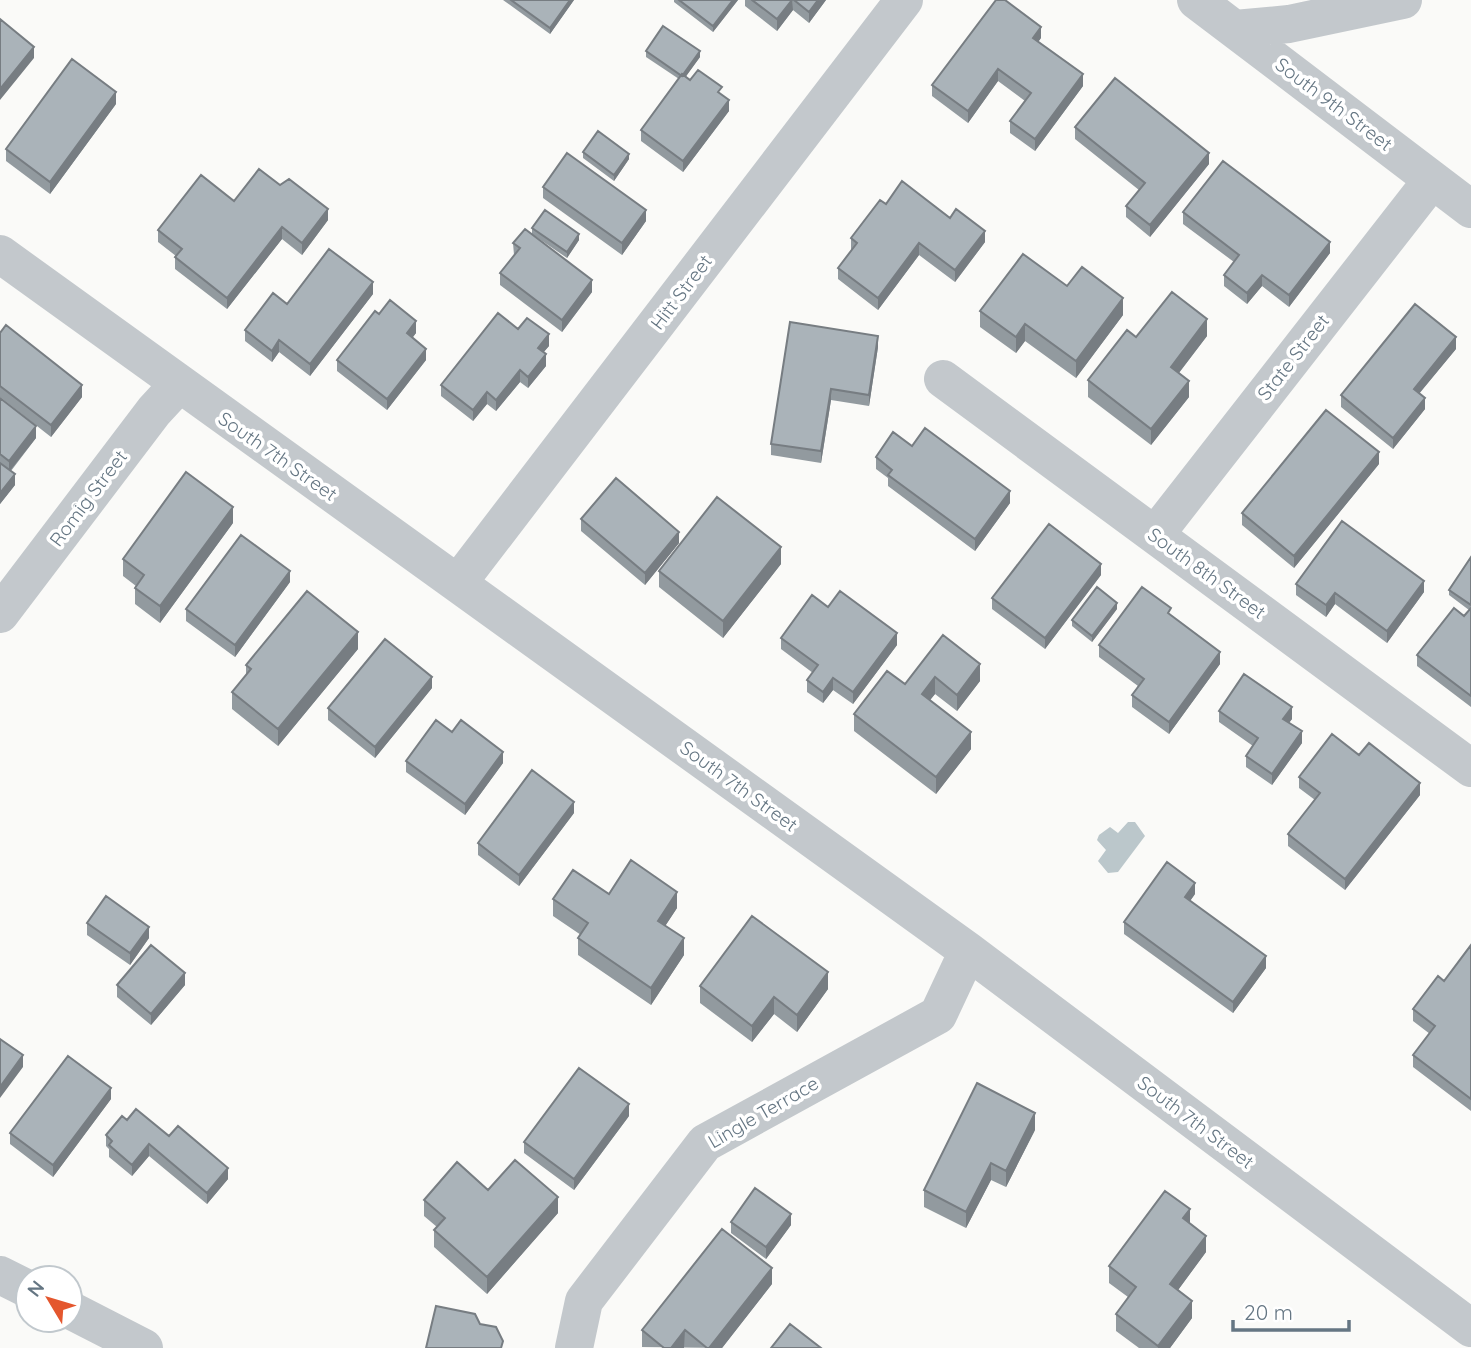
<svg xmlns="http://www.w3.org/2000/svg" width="1471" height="1348" viewBox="0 0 1471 1348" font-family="Quicksand,sans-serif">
  <rect width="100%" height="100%" fill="#fafaf8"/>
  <path fill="#bbc7cb" d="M1128,822H1135L1145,836L1118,872L1108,873L1098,861L1106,850L1097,840L1099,835L1110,827L1118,833Z"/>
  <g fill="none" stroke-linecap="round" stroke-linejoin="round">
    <path stroke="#c3c8cc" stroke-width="38" d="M1196,0L1471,209
      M1235,29L1289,24L1403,0
      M0,254L968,951L1471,1328
      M943,379L1471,768
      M1155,535L1432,180
      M458,583L904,0
      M0,614L154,411L178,385
      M0,1275L28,1289
      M70,1310L144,1348
      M574,1348L584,1301L705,1143L938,1015L968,951"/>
  </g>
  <path fill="#929a9f" d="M503,0H574L550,34Z
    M674,0H738L713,32L674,2Z
    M745,0H826L809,23L793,10L777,31L745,6Z
    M1041,38L1038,42L1083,86L1035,151L1010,133V121L1025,101L998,81L968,123L932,96V85Z
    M646,51L700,57L685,77L690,80L722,95L729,111L683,172L641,141V130L679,79L646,57Z
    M116,104L50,194L6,161V149Z
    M1075,127L1209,164L1150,237L1126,217V206L1139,190L1075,139Z
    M583,152L629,159L614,181L583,158Z
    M280,185L328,220L302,255L282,239L227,309L175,269V257L176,256L158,242V230L234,201Z
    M543,187L646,221L622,255L543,198Z
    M886,204L950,218L985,242L955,282L919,255L878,310L838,279V268L852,250L851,249V238Z
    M1183,212L1330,253L1289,307L1262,286L1247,304L1224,286V275L1234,262L1183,224Z
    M532,228L579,240L567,258L532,234Z
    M513,243L592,292L562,332L500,285V273L514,255Z
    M1067,286L1123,315L1076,378L1025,341L1016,353L980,327V311Z
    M373,294L310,376L279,352L272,362L245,341V330L287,304Z
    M379,314L416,333L412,338L426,360L387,410L337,371V360Z
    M518,329L549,346L543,352L546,366L528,388L520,382L496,411L487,404L473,421L441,396V385Z
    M0,333L82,397L51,437L0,397Z
    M1207,336L1179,373L1189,397L1151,445L1088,397V380L1136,337Z
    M878,347L869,406L831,400L821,463L771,455V444Z
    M1456,349L1419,393L1425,409L1393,449L1341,407V395Z
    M0,398L36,438L11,471L15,485L0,504Z
    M912,446L1010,503L975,551L888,486V478L876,469V457Z
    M1379,464L1294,568L1242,525V513Z
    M581,519L679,543L645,585L581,531Z
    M233,523L160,623L135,604V588L136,586L123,576V559Z
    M1471,557V707L1417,666V655L1464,616L1469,610L1449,595V590Z
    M781,564L723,638L659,587V571Z
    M1101,575L1045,649L992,609V598Z
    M290,582L235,657L186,621V609Z
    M1296,584L1424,592L1387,643L1335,604L1326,617L1296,595Z
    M828,607L897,645L853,704L833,690L823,703L807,692V680L813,673L781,649V638Z
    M1117,609L1092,642L1072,626V620Z
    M1171,615L1220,664L1169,734L1132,707V695L1138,686L1099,657V645Z
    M943,635L980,681L957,711L935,694L930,700L971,749L936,794L854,731V714L905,684Z
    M358,649L278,746L232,709V692L246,675V665Z
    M432,688L375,758L328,720V708Z
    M1219,711L1292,719L1289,723L1302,743L1272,785L1246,767V756L1253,746L1219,722Z
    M452,732L503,763L465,815L406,772V761Z
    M1359,755L1420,795L1345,890L1288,846V834L1315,800L1299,788V777Z
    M574,813L519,886L478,855V843Z
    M609,894L677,908L665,926L684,955L651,1005L578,955V938L581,935L553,916V899Z
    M1195,894L1190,901L1266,968L1233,1013L1124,934V922Z
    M87,923L149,938L130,965L87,935Z
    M1471,945V1111L1413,1067V1055L1430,1034L1413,1021V1009L1444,981Z
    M117,985H185L151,1025L117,997Z
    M700,986L828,989L797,1032L774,1014L752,1042L700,1003Z
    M111,1099L53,1177L10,1144V1133Z
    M629,1116L574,1190L524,1153V1142Z
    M127,1120L169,1136L228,1179L207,1204L149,1156L132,1176L109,1157V1149L106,1146V1135Z
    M1035,1130L1006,1187L991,1180L966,1228L924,1207V1190Z
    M488,1190L558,1213L487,1294L434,1247V1230L437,1227L424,1216V1200Z
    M731,1222L791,1225L766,1259L731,1233Z
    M1190,1223L1206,1252L1178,1290L1192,1318L1170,1348H1139L1116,1331V1314L1128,1297L1109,1283V1266Z
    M772,1284L722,1348L642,1347V1330Z"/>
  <path fill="#777d82" d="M570,0H574L550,34V28Z
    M733,0H738L713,32V26Z
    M792,0L793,10L777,31V19Z
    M818,0H826L809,23V12Z
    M1041,27V38L1033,49V38Z
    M34,47V58L0,100V89Z
    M700,51V57L682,82V76Z
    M998,69V81L968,123V111Z
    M1083,74V86L1035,151V139Z
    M116,92V104L50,194V182Z
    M729,100V111L683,172V161Z
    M1209,153V164L1150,237V225Z
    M629,154V159L614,181V175Z
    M328,209V220L302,255V243Z
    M646,210V221L622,255V243Z
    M282,227V239L227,309V298Z
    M985,231V242L955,282V270Z
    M579,234V240L567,258V252Z
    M1330,242V253L1289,307V295Z
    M919,243V255L878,310V298Z
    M1262,275V286L1247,304V293Z
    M592,280V292L562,332V320Z
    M373,282V294L310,376V364Z
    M1123,298V315L1076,378V361Z
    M1207,319V336L1171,383V367Z
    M416,321V333L407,345V333Z
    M1025,324V341L1016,353V337Z
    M549,334V346L538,359V348Z
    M878,336V347L869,406V395Z
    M1456,337V349L1414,400V389Z
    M279,340V352L272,362V351Z
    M426,349V360L387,410V399Z
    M546,354V366L528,388V377Z
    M520,370V382L496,411V400Z
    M1189,381V397L1151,445V429Z
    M82,385V397L51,437V425Z
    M831,389V400L821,463V451Z
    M487,392V404L473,421V410Z
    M1425,398V409L1393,449V438Z
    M36,426V438L9,472V461Z
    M1379,452V464L1294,568V556Z
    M15,474V485L0,504V493Z
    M1010,491V503L975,551V539Z
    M233,507V523L160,623V606Z
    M679,532V543L645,585V573Z
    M781,547V564L723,638V621Z
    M1101,564V575L1045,649V638Z
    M290,571V582L235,657V645Z
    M1424,581V592L1387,643V631Z
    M1335,593V604L1326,617V605Z
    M1117,603V609L1092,642V636Z
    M358,632V649L278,746V729Z
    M897,633V645L853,704V692Z
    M1220,652V664L1169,734V722Z
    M980,664V681L957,711V695Z
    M432,677V688L375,758V747Z
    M935,677V694L922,710V694Z
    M833,678V690L823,703V692Z
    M1292,707V719L1283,730V719Z
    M1302,731V743L1272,785V774Z
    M971,732V749L936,794V777Z
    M503,752V763L465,815V804Z
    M1420,783V795L1345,890V879Z
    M574,802V813L519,886V875Z
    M1195,883V894L1185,908V897Z
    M677,892V908L658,937V921Z
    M149,927V938L130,965V953Z
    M684,938V955L651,1005V988Z
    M1266,956V968L1233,1013V1002Z
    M828,972V989L797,1032V1015Z
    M185,973V985L151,1025V1014Z
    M774,997V1014L752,1042V1026Z
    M23,1055V1067L0,1098V1087Z
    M111,1088V1099L53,1177V1165Z
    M629,1104V1116L574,1190V1179Z
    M1035,1113V1130L1006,1187V1171Z
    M149,1144V1156L132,1176V1165Z
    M991,1163V1180L966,1228V1212Z
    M228,1168V1179L207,1204V1193Z
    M558,1197V1213L487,1294V1277Z
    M1190,1209V1225L1183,1218Z
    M791,1214V1225L766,1259V1247Z
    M1206,1236V1252L1170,1301V1284Z
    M772,1268V1284L722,1348H709Z
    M1192,1301V1318L1170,1348H1158V1346Z
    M685,1330L684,1348H671Z"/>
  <path fill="#aab3b9" stroke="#777d82" stroke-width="2" d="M511,0H570L550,28Z
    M679,0H733L713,26Z
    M752,0H792L777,19Z
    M794,0H818L809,12Z
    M996,0H1005L1041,27L1033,38L1083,74L1035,139L1010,121L1031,93L998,69L968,111L932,85Z
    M0,19L34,47L0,89Z
    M663,26L700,51L682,76L646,51Z
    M72,59L116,92L50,182L6,149Z
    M698,70L722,87L718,92L729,100L683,161L641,130L682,74L690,80Z
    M1115,78L1209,153L1150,225L1126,206L1145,183L1075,127Z
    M598,131L629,154L614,175L583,152Z
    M567,153L646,210L622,243L543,187Z
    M1223,161L1330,242L1289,295L1262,275L1247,293L1224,275L1239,255L1183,212Z
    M259,169L280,185L289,179L328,209L302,243L282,227L227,298L175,257L182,249L158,230L201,175L234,201Z
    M902,181L950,218L956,209L985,231L955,270L919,243L878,298L838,268L857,243L851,238L880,200L886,204Z
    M545,210L579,234L567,252L532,228Z
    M525,229L592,280L562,320L500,273L520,248L513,243Z
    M329,249L373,282L310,364L279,340L272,351L245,330L273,293L287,304Z
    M1023,254L1067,286L1082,267L1123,298L1076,361L1025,324L1016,337L980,311Z
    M1172,292L1207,319L1171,367L1189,381L1151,429L1088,380L1127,330L1136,337Z
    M390,300L416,321L407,333L426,349L387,399L337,360L375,311L379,314Z
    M1415,304L1456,337L1414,389L1425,398L1393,438L1341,395Z
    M498,313L518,329L527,318L549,334L538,348L546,354L528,377L520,370L496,400L487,392L473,410L441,385Z
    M790,322L878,336L869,395L831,389L821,451L771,444Z
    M6,325L82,385L51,425L0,386V333Z
    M0,398L36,426L9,461L0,454Z
    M1326,410L1379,452L1294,556L1242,513Z
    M925,428L1010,491L975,539L888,475L892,470L876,457L893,432L912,446Z
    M0,463L15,474L0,493Z
    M186,472L233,507L160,606L135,588L144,575L123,559Z
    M616,478L679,532L645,573L581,519Z
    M717,497L781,547L723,621L659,571Z
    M1342,521L1424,581L1387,631L1335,593L1326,605L1296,584Z
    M1049,524L1101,564L1045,638L992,598Z
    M241,535L290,571L235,645L186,609Z
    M1471,557V605L1449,590Z
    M1097,587L1117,603L1092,636L1072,620Z
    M1142,587L1171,608L1168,613L1220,652L1169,722L1132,695L1144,679L1099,645Z
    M307,591L358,632L278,729L232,692L251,669L246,665Z
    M840,591L897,633L853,692L833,678L823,692L807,680L818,665L781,638L812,595L828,607Z
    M1454,608L1464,616L1471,608V696L1417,655Z
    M943,635L980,664L957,695L935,677L922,694L971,732L936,777L854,714L887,671L905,684Z
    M385,639L432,677L375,747L328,708Z
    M1244,674L1292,707L1283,719L1302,731L1272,774L1246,756L1258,738L1219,711Z
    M436,720L452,732L461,720L503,752L465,804L406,761Z
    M1332,734L1359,755L1369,743L1420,783L1345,879L1288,834L1320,793L1299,777Z
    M532,770L574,802L519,875L478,843Z
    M631,860L677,892L658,921L684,938L651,988L578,938L588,923L553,899L573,870L609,894Z
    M1167,862L1195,883L1185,897L1266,956L1233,1002L1124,922Z
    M106,896L149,927L130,953L87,923Z
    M752,916L828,972L797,1015L774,997L752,1026L700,986Z
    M151,945L185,973L151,1014L117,985Z
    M1471,945V1099L1413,1055L1435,1026L1413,1009L1438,976L1444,981Z
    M0,1039L23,1055L0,1087Z
    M68,1056L111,1088L53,1165L10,1133Z
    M579,1068L629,1104L574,1179L524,1142Z
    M977,1083L1035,1113L1006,1171L991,1163L966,1212L924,1190Z
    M136,1109L169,1136L178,1126L228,1168L207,1193L149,1144L132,1165L109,1145L112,1141L106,1135L122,1116L127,1120Z
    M515,1160L558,1197L487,1277L434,1230L445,1218L424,1200L457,1162L488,1190Z
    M755,1188L791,1214L766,1247L731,1222Z
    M1165,1191L1190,1209L1183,1218L1206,1236L1170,1284L1192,1301L1158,1346L1116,1314L1136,1287L1109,1266Z
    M722,1229L772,1268L709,1348H707L685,1330L671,1348H664L642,1330Z
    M436,1306L475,1314L480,1324L496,1327L503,1341L501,1348H426Z
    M790,1324L821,1348H771Z"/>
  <g text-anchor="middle" stroke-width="7" stroke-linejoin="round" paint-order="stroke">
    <g font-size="19" fill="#657683" stroke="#fff">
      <text transform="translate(1334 104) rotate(37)" y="7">South 9th Street</text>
      <text transform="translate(681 292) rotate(-53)" y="7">Hitt Street</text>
      <text transform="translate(1293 357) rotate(-52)" y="7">State Street</text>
      <text transform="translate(278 456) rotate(35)" y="7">South 7th Street</text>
      <text transform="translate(88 498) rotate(-53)" y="7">Romig Street</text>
      <text transform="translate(1207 573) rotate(36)" y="7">South 8th Street</text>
      <text transform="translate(739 786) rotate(36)" y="7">South 7th Street</text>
      <text transform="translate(763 1112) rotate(-30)" y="7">Lingle Terrace</text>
      <text transform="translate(1196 1122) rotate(37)" y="7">South 7th Street</text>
    </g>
  </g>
  <g transform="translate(49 1299) rotate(308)"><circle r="33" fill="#ffffff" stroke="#c1c8cd" stroke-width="2"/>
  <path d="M0-5L12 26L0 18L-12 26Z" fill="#e4572e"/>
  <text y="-10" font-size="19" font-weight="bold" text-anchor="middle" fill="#657683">N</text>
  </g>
  <path d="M1233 1320v10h116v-10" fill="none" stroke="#657683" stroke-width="3.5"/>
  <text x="1244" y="1320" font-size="21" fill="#657683" stroke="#ffffff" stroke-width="5" paint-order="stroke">20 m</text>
</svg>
